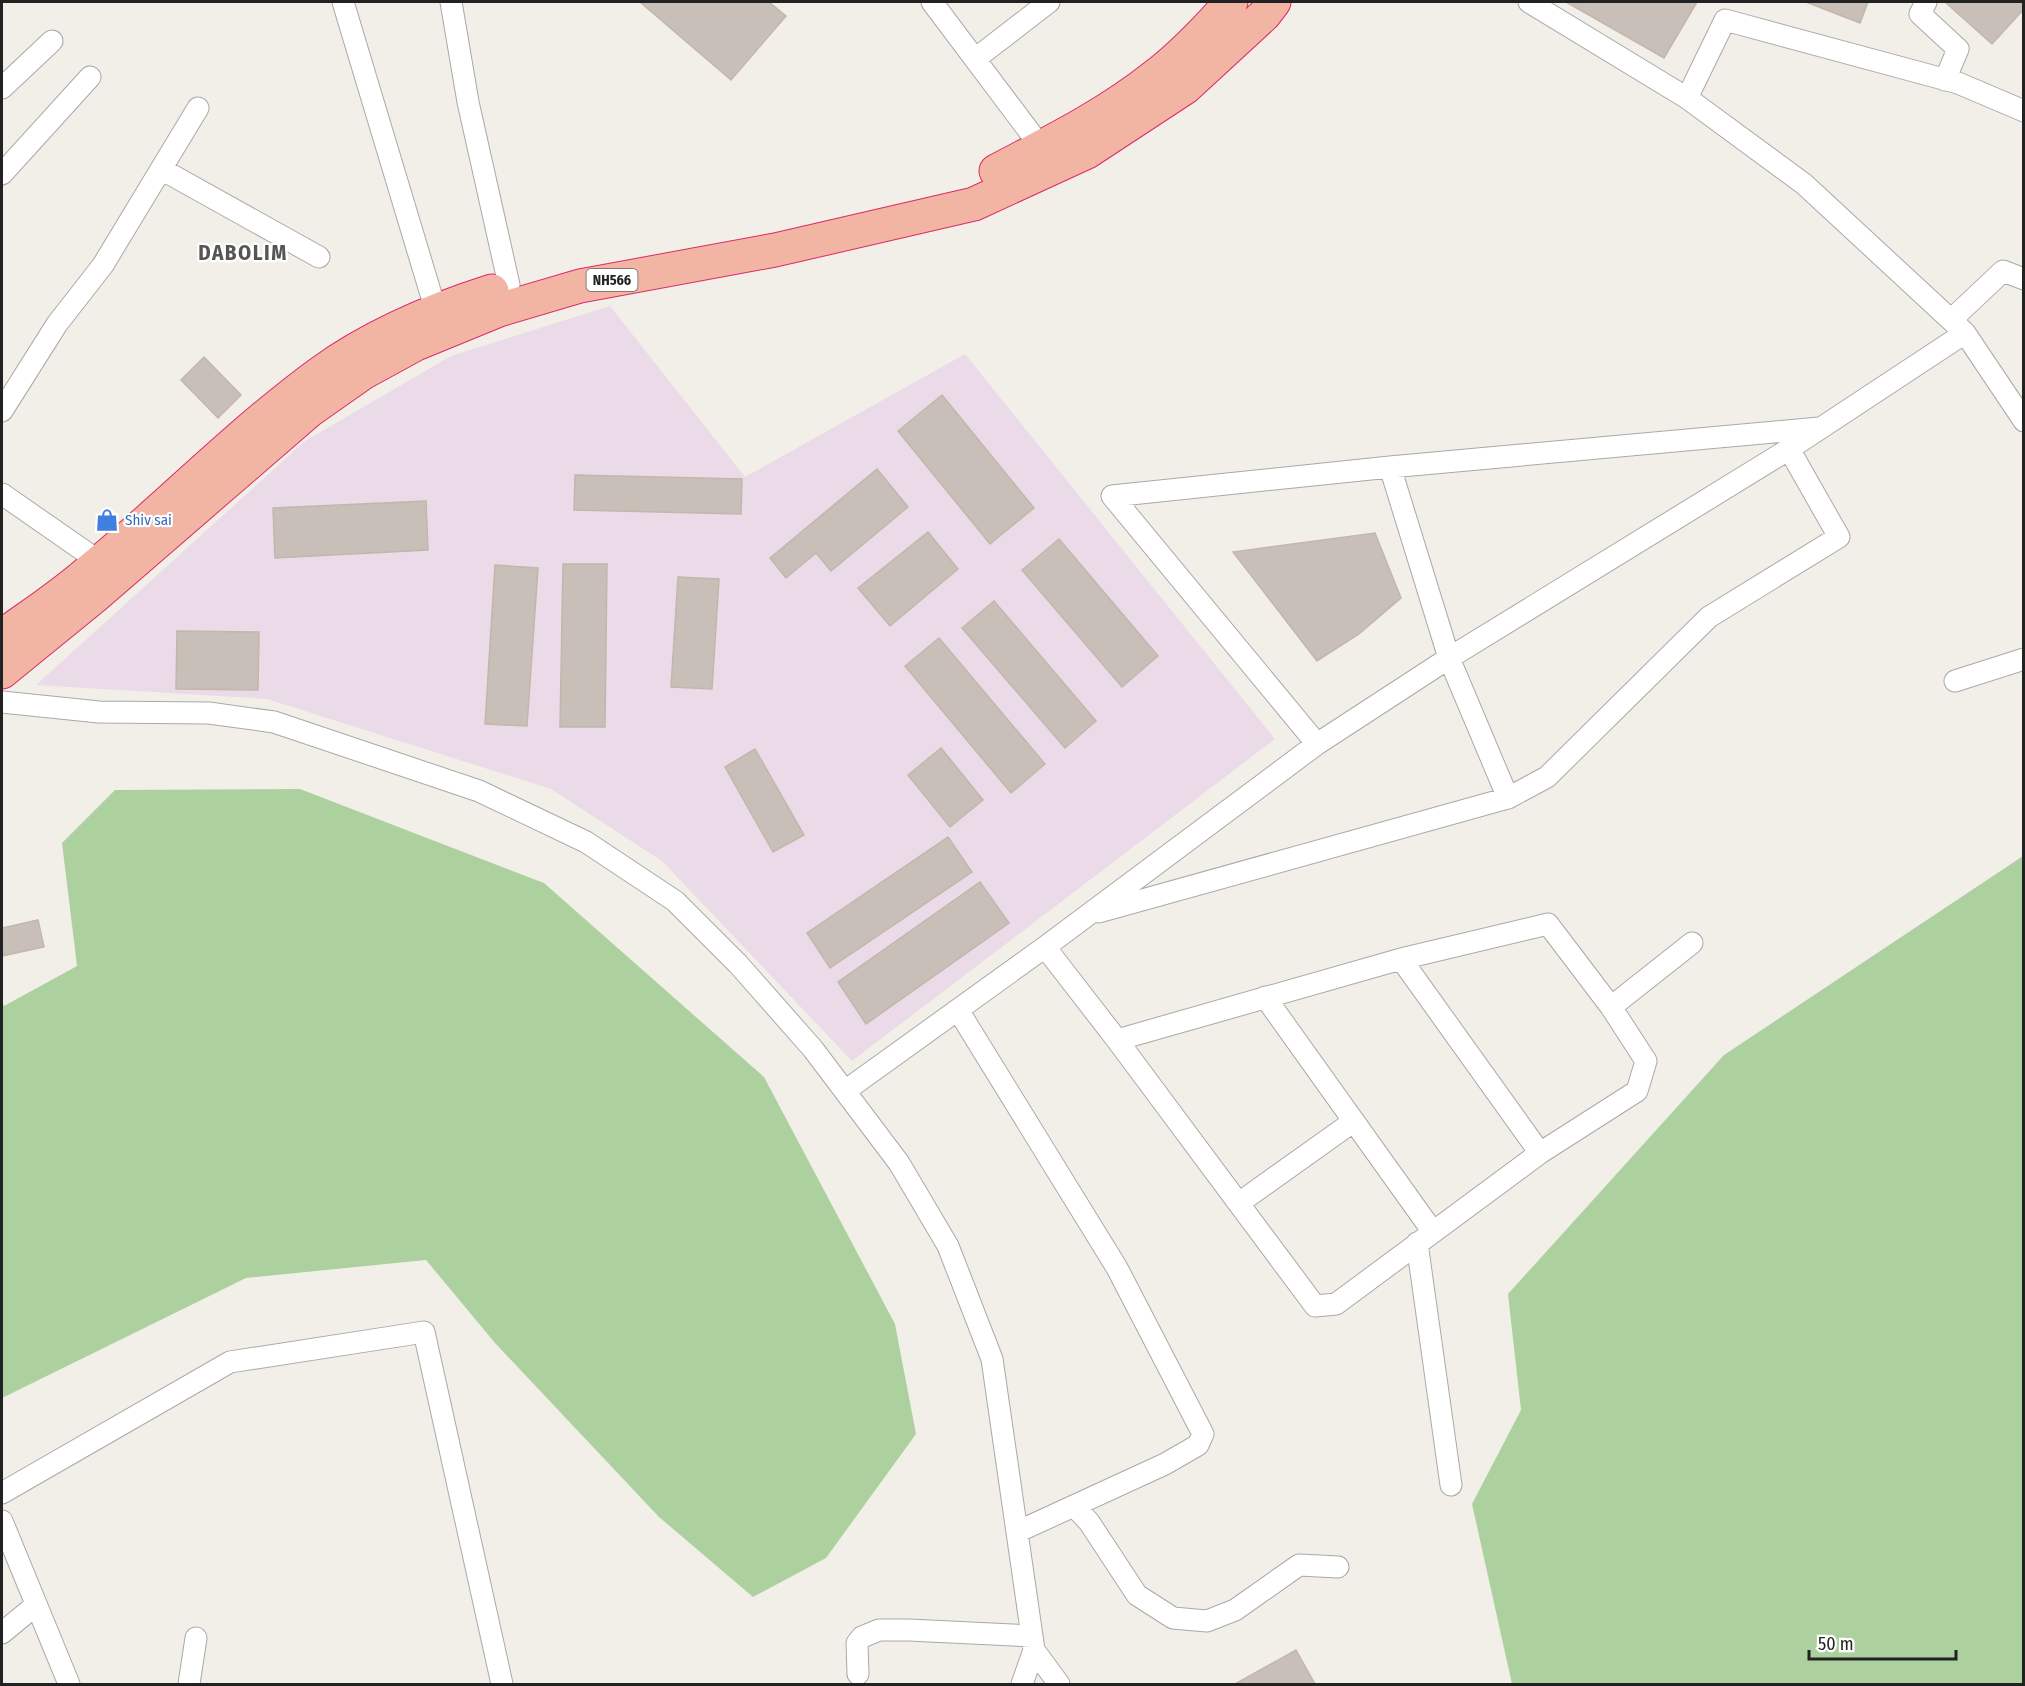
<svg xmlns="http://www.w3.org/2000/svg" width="2025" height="1686" viewBox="0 0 2025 1686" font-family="'Fira Sans Condensed',sans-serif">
  <rect width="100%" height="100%" fill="#f2efe9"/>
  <path fill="#ebdbe8" d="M610,306L745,477L965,354L1275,739L852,1061L662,861L551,789L267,699L36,685L305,441L451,356Z"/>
  <path fill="#add19e" d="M300,789L544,883L764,1077L895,1324L916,1434L826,1558L753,1597L659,1517L495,1343L426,1260L246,1278L2,1398V1003L4,1006L77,966L62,843L115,790Z
    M2023,856V1684H1512L1472,1504L1521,1410L1508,1294L1724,1055Z"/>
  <path fill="#c7bfb8" stroke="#c4b6ab" stroke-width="1.5" d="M640,2H769L786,16L731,80Z
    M1566,2H1697L1664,58Z
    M1806,2H1868L1860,23Z
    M1945,2H2024V9L1992,44Z
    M204,357L241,395L218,418L181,380Z
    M942,395L1034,508L990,544L898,431Z
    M877,469L908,507L831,571L816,553L786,578L770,558Z
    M575,475L742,479L741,514L574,510Z
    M426,501L428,550L275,558L273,508Z
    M928,532L958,569L890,626L858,588Z
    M1375,533L1401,598L1359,634L1317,661L1233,552Z
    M1059,539L1158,656L1122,687L1022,570Z
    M563,564H607L605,727H560Z
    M495,565L538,568L527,726L485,724Z
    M678,577L719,579L712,689L671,687Z
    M994,601L1096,721L1065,748L962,628Z
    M177,631L259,632L258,690L176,689Z
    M939,638L1045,764L1011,793L905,666Z
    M941,748L983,800L950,827L908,775Z
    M755,749L804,835L773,852L725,767Z
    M948,837L972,872L830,968L807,933Z
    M980,882L1009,923L866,1024L838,982Z
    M38,920L44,947L2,956V928Z
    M1296,1650L1315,1684H1235Z"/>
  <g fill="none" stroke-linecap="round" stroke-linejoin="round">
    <g stroke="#a9a9a9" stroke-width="23">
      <path id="minor" d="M343,2L436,311
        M451,2L468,102L509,285
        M932,2L1041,147
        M1529,2L1687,98L1804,184L1965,333L2024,421
        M1926,2L1920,14L1958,49L1945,80
        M975,59L1049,2
        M2,88L52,41
        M1687,98L1725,20L1958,83L2024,111
        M161,169L319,257
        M2,174L90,77
        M1951,320L2003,271L2024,279
        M2,411L57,324L103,265L198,108
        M1390,467L1449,658L1508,798
        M2,494L100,562
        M1955,681L2024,659
        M2,702L99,712L209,713L274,722L479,791L586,842L675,901L738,964L813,1049L899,1163L948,1246L992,1359L1034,1650L1059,1684
        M1317,744L1112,496L1390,467L1819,428
        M1099,912L1508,798L1547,777L1709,617L1839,537L1789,449
        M1045,947L1117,1040L1315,1306L1336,1304L1540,1153L1637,1091L1646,1061L1611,1007L1548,924L1401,959L1117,1040
        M1401,959L1540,1153
        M1265,997L1433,1232
        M1611,1007L1692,943
        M958,1010L1117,1268L1203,1434L1198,1445L1165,1464L1017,1532
        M845,1091L1045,947L1317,744L1449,658L1786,451L1965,333
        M1239,1203L1354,1121
        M1417,1243L1451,1485
        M2,1493L230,1362L424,1332L502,1684
        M1074,1506L1089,1522L1137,1595L1173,1618L1207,1621L1235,1610L1299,1565L1338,1567
        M2,1521L69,1684
        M2,1633L36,1605
        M858,1674L857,1643L862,1637L879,1630H909L1032,1636
        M189,1684L196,1638
        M1022,1684L1034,1650"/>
    </g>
    <g stroke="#dc2a67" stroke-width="35">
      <path id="trunk" d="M996,171C1051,142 1106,115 1155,76C1184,54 1208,28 1231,2
        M2,636C31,615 62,595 89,571C167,507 238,433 320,373C371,336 432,310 492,291
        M2,672L94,597L309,411L363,373L416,344L499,310L580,286L775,250L974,204L1087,152L1186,87L1264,15L1274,2"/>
    </g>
    <use href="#minor" stroke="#fff" stroke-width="21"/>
    <use href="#trunk" stroke="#f2b4a3" stroke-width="33"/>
  </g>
  <defs>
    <g id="shop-bare" transform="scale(1.8)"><path d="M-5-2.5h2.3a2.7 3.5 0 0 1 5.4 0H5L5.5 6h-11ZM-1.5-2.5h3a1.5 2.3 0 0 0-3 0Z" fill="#3f7fe0" stroke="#fff" stroke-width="2.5" paint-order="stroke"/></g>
  </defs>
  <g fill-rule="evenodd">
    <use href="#shop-bare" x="107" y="520"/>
  </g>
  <g text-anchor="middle" stroke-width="4.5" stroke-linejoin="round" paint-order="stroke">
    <rect fill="#fff" stroke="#646464" stroke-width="1.5" x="586.5" y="269" width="51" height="22" rx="4.5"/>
    <g font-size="14" font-weight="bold" fill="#222">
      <text x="612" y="285">NH566</text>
    </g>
    <g font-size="15" fill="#366cbe" stroke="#fff" text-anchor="start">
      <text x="125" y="525">Shiv sai</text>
    </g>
    <g font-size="21" font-weight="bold" letter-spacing="1.5" fill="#555" stroke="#fff">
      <text x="243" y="260">DABOLIM</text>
    </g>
  </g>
  <rect width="2025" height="1686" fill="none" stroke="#222222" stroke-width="6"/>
  <path d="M1809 1650v9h147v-9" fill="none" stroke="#222222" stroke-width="3"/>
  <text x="1818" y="1650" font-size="18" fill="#222222" stroke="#ffffff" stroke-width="4.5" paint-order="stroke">50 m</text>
</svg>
